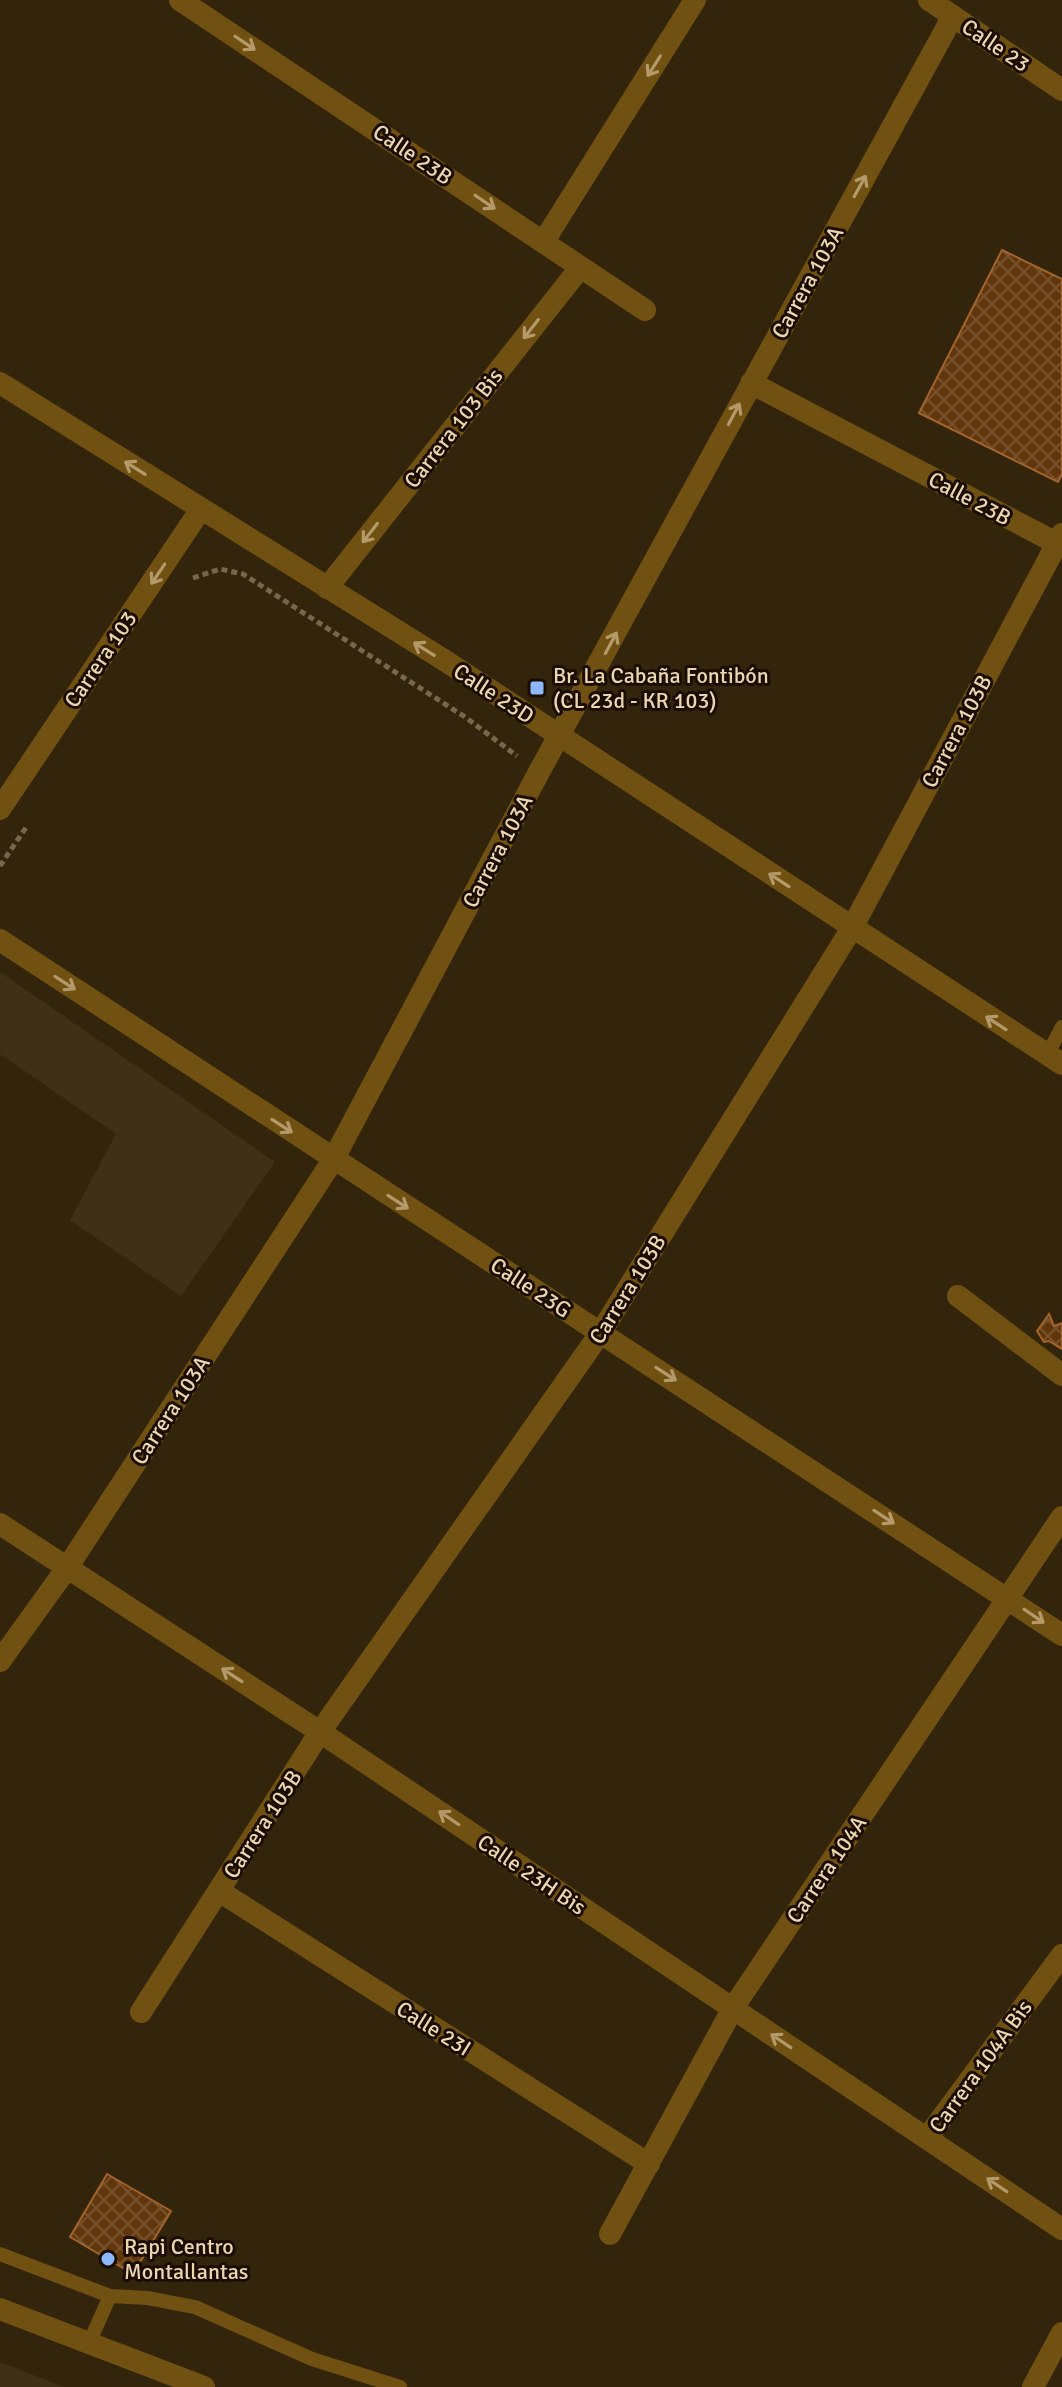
<svg xmlns="http://www.w3.org/2000/svg" width="1062" height="2387" viewBox="0 0 1062 2387" font-family="Signika,sans-serif">
  <defs>
    <pattern id="building-cross-hatch" width="8" height="8" patternUnits="userSpaceOnUse" patternTransform="scale(2)"><rect width="8" height="8" fill="#61360c"/><path d="M0 0l8 8M0 8l8-8" fill="none" stroke="#78522d"/></pattern>
  </defs>
  <rect width="100%" height="100%" fill="#33250c"/>
  <path fill="#403116" d="M0,972L275,1162L181,1296L70,1220L116,1134L0,1054Z
    M0,2362L64,2387H0Z"/>
  <path fill="url(#building-cross-hatch)" stroke="#a3642b" stroke-width="2" d="M1002,250L1062,279V474L1058,482L919,413Z
    M1049,1314L1054,1326L1062,1323V1349L1049,1341L1044,1342L1037,1331Z
    M107,2174L171,2211L133,2274L70,2237Z"/>
  <g fill="none" stroke-linecap="round" stroke-linejoin="round">
    <path stroke="#786749" stroke-width="5" stroke-dasharray="6 4" stroke-linecap="butt" d="M193,578L220,569L243,574L465,717L517,756
      M0,866L27,826"/>
    <path stroke="#705112" stroke-width="14" d="M1047,1055L1062,1027
      M0,2254L110,2296L148,2298L195,2307L312,2359L400,2387
      M89,2343L110,2296"/>
    <path stroke="#705112" stroke-width="22" d="M180,0L645,310
      M929,0L1062,90
      M544,241L695,0
      M751,383L1062,546
      M327,588L580,268
      M958,1296L1062,1375
      M0,1524L320,1732L1062,2229
      M0,1661L67,1568L333,1160L539,772L953,16
      M219,1891L649,2164
      M141,2012L320,1732L601,1332L852,928L1062,534
      M927,2138L1062,1955
      M610,2234L733,2008L1062,1517
      M1033,2387L1062,2333"/>
    <path stroke="#705112" stroke-width="22" d="M0,383L444,660L1062,1064
      M0,809L201,509
      M0,940L1062,1635"/>
    <path stroke="#705112" stroke-width="22" d="M0,2309L204,2387"/>
  </g>
  <defs><path id="oneway-shaft" d="M-6 0H5M1.5-3L5.5 0L1.5 3" fill="none" stroke-width="1.6" stroke-linecap="round" stroke-linejoin="round" transform="scale(2)"/></defs>
  <g stroke="#b49a6a">
    <use href="#oneway-shaft" transform="translate(245 43) rotate(34)"/>
    <use href="#oneway-shaft" transform="translate(654 66) rotate(122)"/>
    <use href="#oneway-shaft" transform="translate(860 186) rotate(-61)"/>
    <use href="#oneway-shaft" transform="translate(485 202) rotate(34)"/>
    <use href="#oneway-shaft" transform="translate(531 329) rotate(128)"/>
    <use href="#oneway-shaft" transform="translate(734 414) rotate(-62)"/>
    <use href="#oneway-shaft" transform="translate(135 468) rotate(-148)"/>
    <use href="#oneway-shaft" transform="translate(370 533) rotate(128)"/>
    <use href="#oneway-shaft" transform="translate(158 574) rotate(124)"/>
    <use href="#oneway-shaft" transform="translate(611 643) rotate(-62)"/>
    <use href="#oneway-shaft" transform="translate(424 649) rotate(-148)"/>
    <use href="#oneway-shaft" transform="translate(779 880) rotate(-147)"/>
    <use href="#oneway-shaft" transform="translate(65 983) rotate(33)"/>
    <use href="#oneway-shaft" transform="translate(996 1023) rotate(-147)"/>
    <use href="#oneway-shaft" transform="translate(282 1126) rotate(33)"/>
    <use href="#oneway-shaft" transform="translate(398 1202) rotate(33)"/>
    <use href="#oneway-shaft" transform="translate(666 1374) rotate(33)"/>
    <use href="#oneway-shaft" transform="translate(884 1517) rotate(33)"/>
    <use href="#oneway-shaft" transform="translate(1034 1616) rotate(34)"/>
    <use href="#oneway-shaft" transform="translate(232 1675) rotate(-147)"/>
    <use href="#oneway-shaft" transform="translate(449 1818) rotate(-146)"/>
    <use href="#oneway-shaft" transform="translate(781 2041) rotate(-146)"/>
    <use href="#oneway-shaft" transform="translate(997 2185) rotate(-146)"/>
  </g>
  <g fill="#8eb8fd" stroke="#1a0d00" stroke-width="3">
    <rect x="529" y="680" width="16" height="16" rx="4"/>
    <circle cx="108" cy="2259" r="8"/>
  </g>
  <g text-anchor="middle" stroke-width="6" stroke-linejoin="round" paint-order="stroke">
    <g font-size="22" fill="#ecd6b2" stroke="#1a0d00">
      <text transform="translate(996 45) rotate(34)" y="8">Calle 23</text>
      <text transform="translate(413 154) rotate(34)" y="8">Calle 23B</text>
      <text transform="translate(807 282) rotate(-61)" y="8">Carrera 103A</text>
      <text transform="translate(453 428) rotate(-52)" y="8">Carrera 103 Bis</text>
      <text transform="translate(970 498) rotate(28)" y="8">Calle 23B</text>
      <text transform="translate(100 659) rotate(-56)" y="8">Carrera 103</text>
      <text transform="translate(494 693) rotate(33)" y="8">Calle 23D</text>
      <text transform="translate(956 731) rotate(-62)" y="8">Carrera 103B</text>
      <text transform="translate(497 851) rotate(-62)" y="8">Carrera 103A</text>
      <text transform="translate(531 1287) rotate(33)" y="8">Calle 23G</text>
      <text transform="translate(627 1289) rotate(-58)" y="8">Carrera 103B</text>
      <text transform="translate(170 1410) rotate(-57)" y="8">Carrera 103A</text>
      <text transform="translate(262 1824) rotate(-57)" y="8">Carrera 103B</text>
      <text transform="translate(826 1869) rotate(-56)" y="8">Carrera 104A</text>
      <text transform="translate(532 1874) rotate(34)" y="8">Calle 23H Bis</text>
      <text transform="translate(434 2028) rotate(32)" y="8">Calle 23I</text>
      <text transform="translate(980 2066) rotate(-54)" y="8">Carrera 104A Bis</text>
    </g>
    <g font-size="22" fill="#ecd6b2" stroke="#1a0d00" text-anchor="start">
      <text x="553" y="683">Br. La Cabaña Fontibón<tspan x="553" dy="25">(CL 23d - KR 103)</tspan></text>
      <text x="124" y="2254">Rapi Centro<tspan x="124" dy="25">Montallantas</tspan></text>
    </g>
  </g>
</svg>
